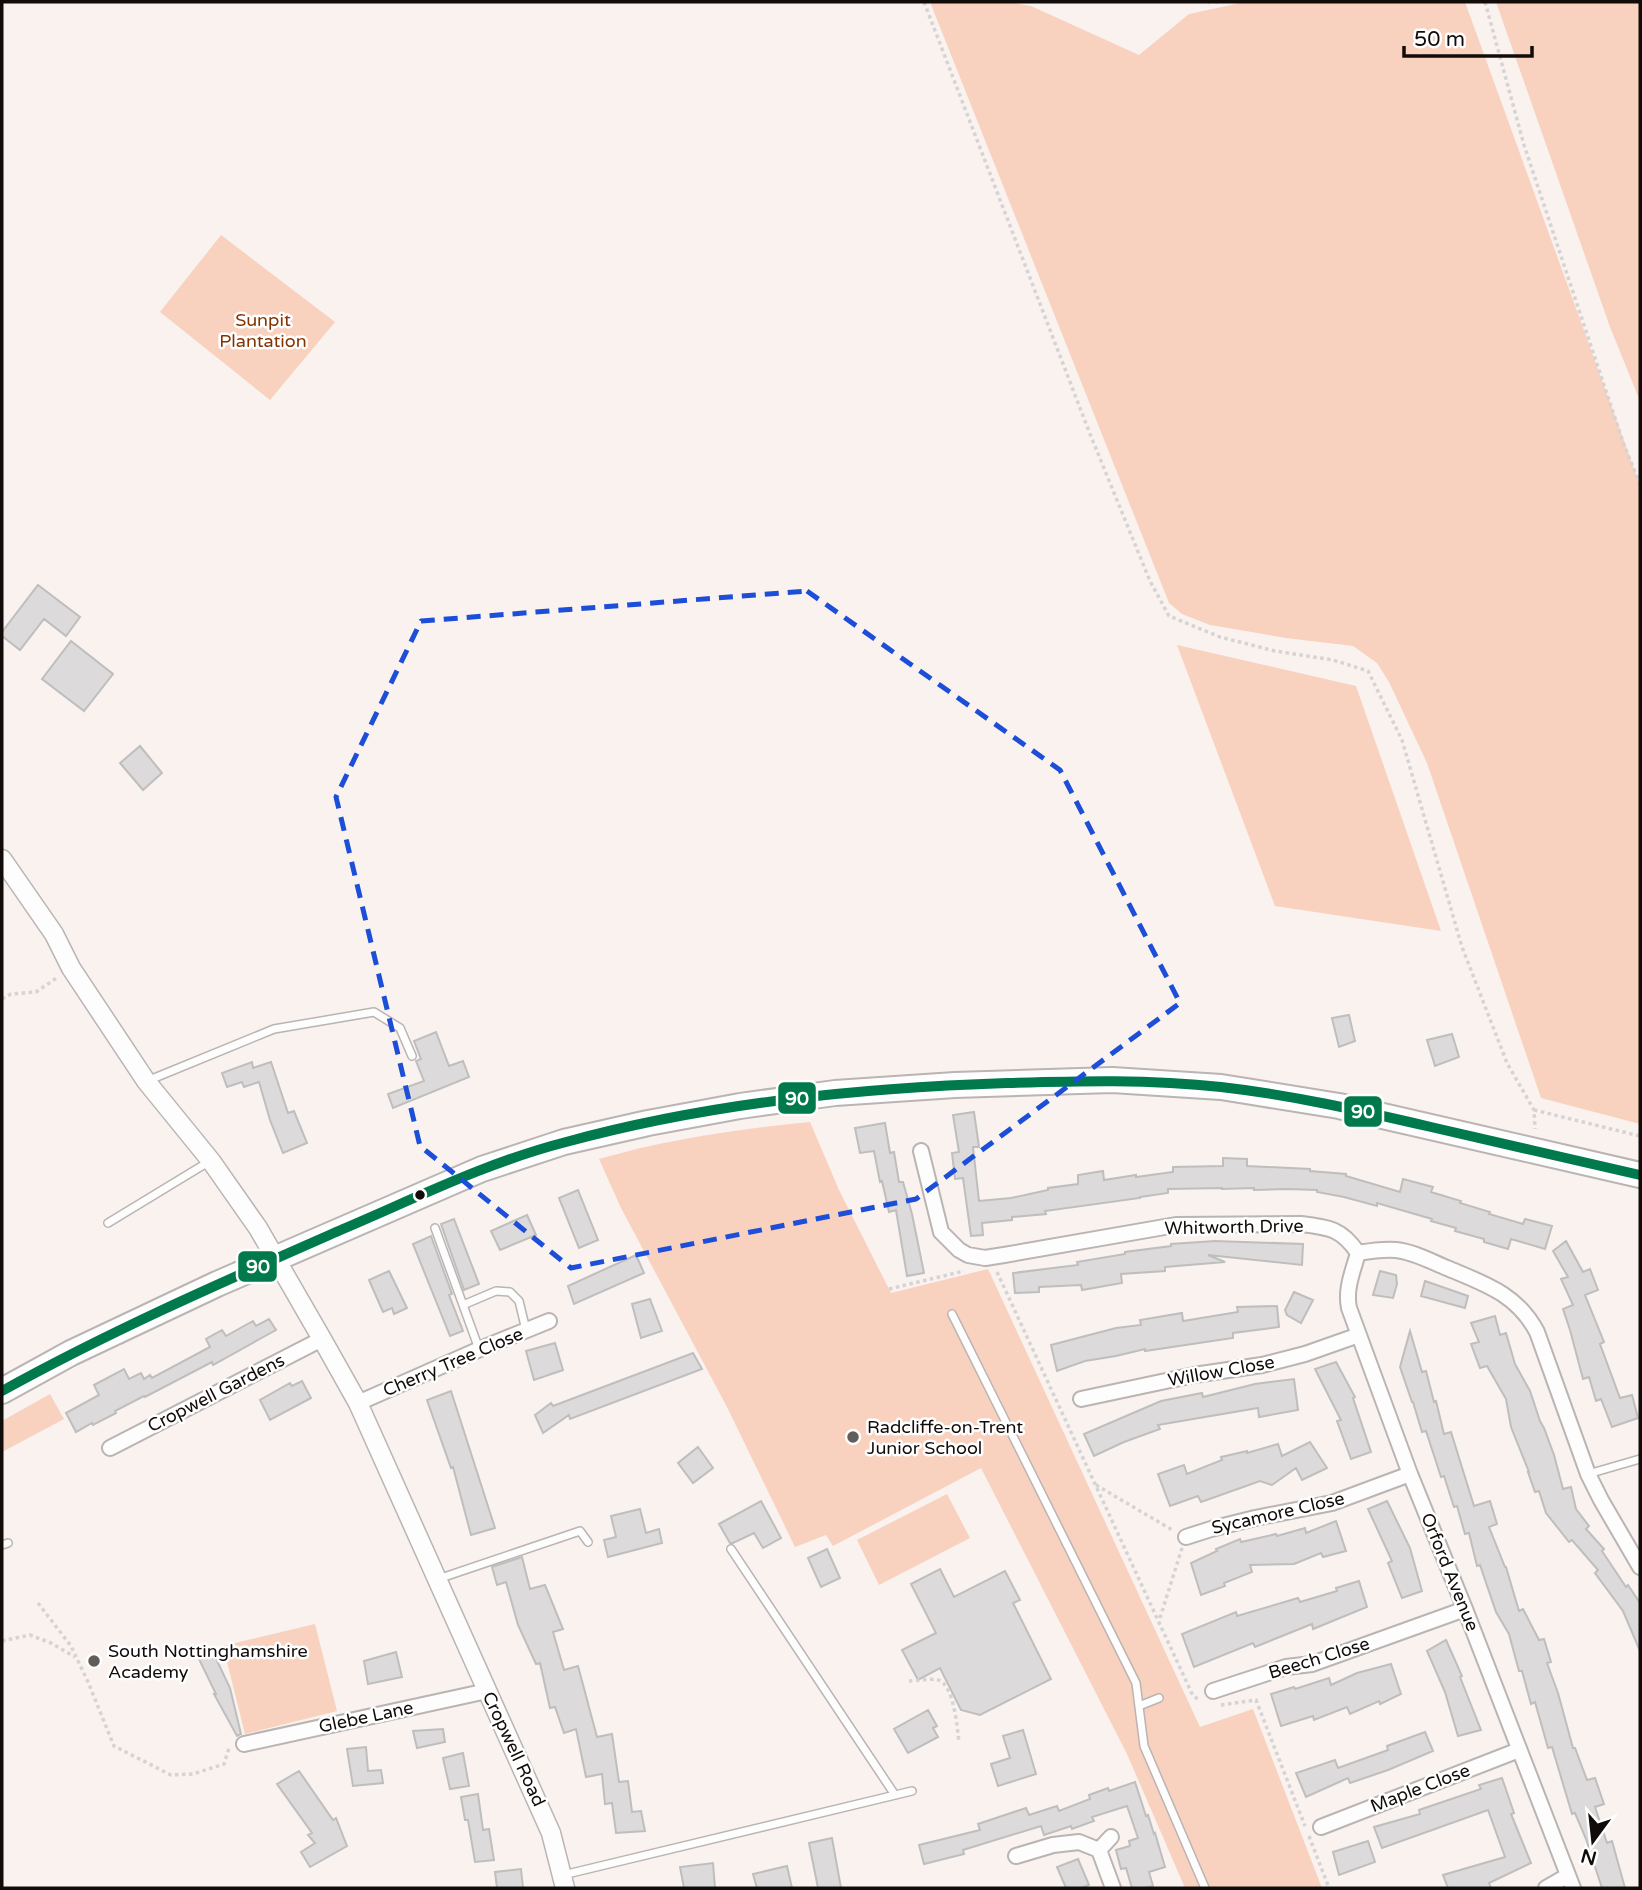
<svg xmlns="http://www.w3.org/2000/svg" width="1642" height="1890" viewBox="0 0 1642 1890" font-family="'Varela Round',sans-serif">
  <rect width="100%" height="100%" fill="#f9f2ef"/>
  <path fill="#f9d1bf" d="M930,2H1007L1031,6L1139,55L1189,14L1245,2H1465L1640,485V1124L1541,1098L1427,763L1389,682L1377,663L1353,646L1286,638L1210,625L1182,614L1169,603Z
    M1496,2H1640V401L1610,327Z
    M221,235L335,322L270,400L160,312Z
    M1177,645L1356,686L1441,931L1275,906Z
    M810,1122L839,1190L891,1293L988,1269L1200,1727L1253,1709L1322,1888H1185L1127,1754L981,1468L833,1546L826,1535L795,1547L727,1407L621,1208L599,1159C668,1139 738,1129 810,1122Z
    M50,1394L64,1419L2,1452V1421Z
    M947,1494L970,1538L879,1585L857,1540Z
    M315,1624L337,1711L245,1734L223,1646Z"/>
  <path fill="#dcdada" stroke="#bfbebe" stroke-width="2" d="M38,585L80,617L66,636L44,619L20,650L2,636V632Z
    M71,641L113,674L84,711L42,679Z
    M140,746L162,773L143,790L120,763Z
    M1349,1015L1355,1041L1339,1047L1332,1018Z
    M436,1032L449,1066L463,1061L469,1077L393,1108L388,1094L424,1081L416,1061L421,1059L414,1041Z
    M1452,1034L1459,1057L1435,1066L1427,1040Z
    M252,1062L253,1068L271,1062L288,1113L294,1111L307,1143L283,1153L270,1120L259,1082L244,1087L242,1082L227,1087L222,1073Z
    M974,1112L979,1147H973L979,1201L1011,1198L1048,1190V1188L1078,1184V1175L1103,1171L1104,1180L1136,1175V1177L1173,1172V1167L1223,1166V1158L1247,1159V1166L1310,1169V1171L1346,1174V1176L1400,1192L1403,1179L1433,1187L1431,1192L1461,1201L1460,1203L1490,1212L1489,1214L1523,1224L1525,1219L1552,1226L1545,1249L1511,1239L1508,1249L1484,1242V1239L1455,1231L1456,1228L1431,1221L1432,1219L1377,1203V1206L1344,1197L1317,1192V1190L1287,1189L1254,1190V1188L1222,1189V1188L1168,1189V1193L1140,1197V1198L1045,1211L1046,1214L1012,1217V1220L982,1223L983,1235L971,1236L963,1178L955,1179L952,1153L959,1152L953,1115Z
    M885,1123L890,1153L894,1152L899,1182H903L912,1214L924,1273L907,1276L896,1210L889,1212L882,1181L880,1182L874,1151L860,1153L855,1128Z
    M578,1190L598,1240L579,1248L559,1198Z
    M527,1215L536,1235L500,1250L491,1231Z
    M454,1219L479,1284L464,1290L441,1224Z
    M431,1236L452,1294L449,1295L463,1331L450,1336L413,1244Z
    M1215,1241L1303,1244L1302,1265L1208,1255L1225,1262L1165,1267V1271L1121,1274L1122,1283L1082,1290L1081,1285L1039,1287V1292L1015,1293L1013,1273L1078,1265L1077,1262L1125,1254V1252L1171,1246V1244Z
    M1566,1241L1583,1272L1590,1269L1598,1290L1585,1295L1604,1342L1600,1344L1620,1398L1632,1395L1638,1418L1612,1427L1601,1399L1596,1401L1589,1377L1583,1379L1570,1330L1563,1309L1573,1305L1561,1279L1568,1277L1553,1251Z
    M636,1255L644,1273L574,1304L568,1286Z
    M389,1271L407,1308L394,1314L392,1308L383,1312L369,1280Z
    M1380,1271L1396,1275L1397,1284L1393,1298L1373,1295Z
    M1425,1281L1468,1296L1465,1308L1421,1296Z
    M1294,1292L1313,1300L1301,1323L1287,1315L1285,1310Z
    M650,1299L662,1331L641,1338L632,1304Z
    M1277,1306L1279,1327L1233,1333V1338L1145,1351V1349L1116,1356L1085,1361L1057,1371L1051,1345L1116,1328L1141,1325L1140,1320L1182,1313L1183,1321L1238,1312L1237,1307Z
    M1495,1316L1500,1335L1506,1333L1515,1364L1530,1391L1540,1421L1544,1428L1554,1455L1563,1489L1571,1487L1576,1509L1589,1526L1586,1529L1604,1549L1602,1551L1626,1587L1628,1585L1640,1603V1651L1623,1611L1595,1573L1598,1570L1572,1540L1569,1542L1546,1513L1539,1491L1535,1492L1528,1472H1529L1511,1427L1506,1399L1487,1366L1480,1368L1471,1344L1479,1342L1471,1323Z
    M269,1319L276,1330L213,1365L212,1362L145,1397L144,1396L115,1411L116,1413L93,1425L92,1423L76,1432L66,1413L99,1395L94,1385L124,1369L129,1379L141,1373L144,1379L150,1375L152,1378L210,1347L206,1339L222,1330L226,1336L253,1321L256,1326Z
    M1410,1331L1422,1372L1426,1371L1434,1402L1436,1401L1444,1434L1451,1432L1474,1506L1490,1501L1497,1524L1489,1527L1505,1567H1506L1519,1611L1523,1609L1539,1640L1544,1639L1551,1662L1547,1663L1558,1693L1573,1748H1575L1587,1780L1595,1778L1604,1804L1595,1807L1607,1843L1612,1841L1625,1888H1602L1586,1839L1575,1813L1572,1814L1552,1747L1548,1748L1535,1702L1531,1704L1522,1671H1519L1509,1634L1496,1612L1480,1565L1477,1566L1469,1533L1465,1534L1457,1506L1454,1507L1444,1476L1441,1477L1426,1431L1422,1432L1413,1402H1412L1400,1367Z
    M555,1343L563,1370L534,1380L526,1351Z
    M693,1353L702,1369L570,1419L569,1415L543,1433L535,1415L551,1403L553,1406Z
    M1336,1362L1355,1397L1353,1398L1371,1452L1351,1459L1337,1421L1341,1420L1315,1369Z
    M1294,1379L1298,1410L1259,1417L1258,1408L1158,1425L1160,1429L1124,1442L1094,1456L1084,1434L1161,1401L1202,1393L1203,1397L1255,1384Z
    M302,1381L311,1398L270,1420L260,1400L290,1383L292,1386Z
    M451,1391L495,1528L471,1535L453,1467L451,1468L427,1400Z
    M1310,1442L1327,1468L1302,1480L1296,1468L1272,1485L1260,1481L1201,1502L1198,1496L1170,1506L1158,1474L1184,1465L1187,1474L1222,1460L1221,1457L1247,1451V1453L1278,1444L1282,1456Z
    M698,1447L713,1468L693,1483L678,1463Z
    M761,1501L781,1538L763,1548L754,1533L733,1543H730L719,1524Z
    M1387,1501L1410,1548L1422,1591L1402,1598L1388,1563L1392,1561L1368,1509Z
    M640,1509L646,1533L659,1529L662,1543L608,1557L604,1540L616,1537L611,1516Z
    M1336,1521L1346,1551L1323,1557L1321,1553L1294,1564L1250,1565L1252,1572L1224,1583L1225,1586L1201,1595L1191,1563L1217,1551L1216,1549L1240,1539L1241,1542L1276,1534L1277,1536L1305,1528L1306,1533Z
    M827,1549L840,1578L821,1587L808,1558Z
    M522,1557L530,1589L545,1585L563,1629L553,1632L564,1670L578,1666L597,1737L612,1734L619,1782L628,1781L632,1812L641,1811L645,1831L616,1833L612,1803L605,1804L602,1774L586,1777L576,1729L564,1733L555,1707L550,1708L540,1663L536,1664L518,1625L506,1582L497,1585L492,1567Z
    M940,1569L954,1597L1005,1571L1020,1600L1013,1603L1051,1679L980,1715L961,1710L940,1668L918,1680L902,1650L936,1633L911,1584Z
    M1359,1581L1367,1607L1313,1629L1312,1624L1255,1647L1253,1643L1194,1667L1182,1634L1236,1612L1237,1616L1298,1598L1300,1602L1337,1591L1336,1588Z
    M1446,1640L1462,1676L1460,1677L1481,1730L1458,1736L1445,1692L1427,1651Z
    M211,1648L230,1688L241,1734L237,1736L214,1694H216L197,1655Z
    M396,1652L402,1677L368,1684L364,1661Z
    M1391,1664L1401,1694L1380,1704L1379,1701L1350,1714L1347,1707L1314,1720L1313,1716L1281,1726L1271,1694L1294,1687L1295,1689L1329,1678L1331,1685L1357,1673Z
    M928,1710L937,1726L933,1728L938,1737L908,1753L894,1729Z
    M443,1729L445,1742L417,1748L413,1731Z
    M1023,1730L1036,1774L998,1786L991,1764L1010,1758L1003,1736Z
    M1425,1732L1433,1751L1388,1770L1350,1783L1348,1778L1306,1797L1296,1773L1335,1760L1338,1768L1388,1750L1387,1746Z
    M366,1747L368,1771L381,1770L383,1783L353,1786L347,1749Z
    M463,1753L469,1786L450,1789L443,1758Z
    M299,1771L333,1820L336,1818L347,1846L310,1867L301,1852L315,1843L308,1835L312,1833L277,1784Z
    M1502,1778L1514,1813L1511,1814L1531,1863L1489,1883L1491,1888H1448L1443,1875L1505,1857L1488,1810L1382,1848L1374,1827L1420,1814L1419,1810L1481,1789L1479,1785Z
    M1135,1782L1146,1816L1148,1815L1154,1834L1155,1833L1165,1867L1149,1872L1153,1886L1145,1888H1132L1126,1868L1121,1869L1116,1850L1130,1846L1129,1841L1138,1838L1127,1806L1092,1817L1094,1821L1072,1829L1071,1826L1044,1835L1041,1826L963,1850L964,1854L924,1864L919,1845L980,1830L978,1824L1026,1808L1029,1815L1057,1806L1059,1811L1090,1799L1089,1795L1108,1788L1109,1791Z
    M478,1794L483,1830L489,1829L494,1860L475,1862L468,1820H465L461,1797Z
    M832,1838L841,1888H818L809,1843Z
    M1368,1841L1375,1862L1339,1875L1333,1852Z
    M1078,1859L1089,1885L1081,1888H1066L1057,1867Z
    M713,1863L715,1888H684L680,1867Z
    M787,1866L792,1888H757L753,1874Z
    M521,1869L523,1888H497L495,1872Z"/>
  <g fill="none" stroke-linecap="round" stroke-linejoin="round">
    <g stroke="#bab4b2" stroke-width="10">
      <path id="service" d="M147,1081L274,1029L374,1012L400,1028L412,1056
        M108,1223L210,1161
        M435,1228L479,1349
        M463,1305L496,1291L510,1292L519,1301L526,1330
        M952,1314L1136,1683L1144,1746L1205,1888
        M1588,1474L1640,1459
        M2,1545L8,1543
        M731,1549L895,1795
        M438,1579L580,1531L588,1542
        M1139,1706L1159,1698
        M563,1875L912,1791"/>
    </g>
    <g stroke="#bab4b2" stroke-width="18">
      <path id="minor" d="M921,1151L941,1232L959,1250L968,1255L985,1258L1004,1255L1176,1225L1301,1224C1329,1227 1342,1229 1358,1253C1370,1251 1383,1249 1396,1250C1414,1252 1430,1261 1447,1268C1485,1284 1517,1294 1537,1332L1588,1474L1601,1500L1640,1567
        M1358,1253C1353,1271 1345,1289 1349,1308L1410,1474L1465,1609L1573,1888
        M1081,1399L1194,1375L1262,1365L1305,1354L1359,1335
        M358,1403L480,1349L549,1321
        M110,1448L322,1339
        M1186,1537L1211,1529L1255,1518L1332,1503L1410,1474
        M1213,1691L1286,1667L1312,1664L1465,1609
        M244,1744L487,1691
        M1321,1827L1519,1750
        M1099,1850L1111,1837
        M1016,1856L1053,1845L1079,1842L1099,1850L1113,1888
        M1546,1888L1567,1876"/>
    </g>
    <g stroke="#bab4b2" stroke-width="21">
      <path id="tertiary" d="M2,859L54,934L71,968L146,1081L211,1161L258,1228L322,1339L358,1403L551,1833L565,1888"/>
    </g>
    <g stroke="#bab4b2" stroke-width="28">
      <path id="trunk" d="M2,1391L71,1353L217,1284L482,1169L564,1142L648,1123L740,1106L835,1093L955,1085L1112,1080L1221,1087L1339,1106L1640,1175"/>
    </g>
    <path stroke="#d5d3d3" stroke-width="3.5" stroke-dasharray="3.5 3.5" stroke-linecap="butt" d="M924,2L1090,434L1150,581L1169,616L1220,637L1275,651L1333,660L1368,671L1402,740L1462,947L1507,1063L1534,1110L1535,1129
      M1208,2H1218
      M1485,2L1524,145L1624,445L1640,484
      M2,999L11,994L36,992L58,977
      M1534,1110L1640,1136
      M997,1272L1193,1696L1200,1700
      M889,1289L964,1271
      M1096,1485L1174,1531
      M38,1603L71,1646L88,1682L114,1746L171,1775L193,1774L224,1764L229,1748
      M1160,1618L1182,1548
      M2,1641L30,1635L51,1643L75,1657
      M909,1681C917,1681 929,1678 938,1680C954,1684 957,1727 959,1742
      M1221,1705L1256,1700L1305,1826
      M1309,1836L1329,1888"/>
    <use href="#service" stroke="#fefdfd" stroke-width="7"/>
    <use href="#minor" stroke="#fefdfd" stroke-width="14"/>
    <use href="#tertiary" stroke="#fefdfd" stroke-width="18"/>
    <use href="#trunk" stroke="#fefdfd" stroke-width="24"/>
    <g stroke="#fff" stroke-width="16">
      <path id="bus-1" d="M2,1391C112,1330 227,1280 343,1229C416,1198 488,1162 566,1142C709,1103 858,1088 1007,1083C1078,1081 1149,1079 1221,1087C1292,1095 1362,1111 1431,1127C1501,1143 1570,1159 1640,1175"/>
    </g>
    <use href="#bus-1" stroke="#007a4d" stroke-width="10"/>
  </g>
  <path fill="none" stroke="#1d4ed8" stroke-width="5" stroke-dasharray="14 9" stroke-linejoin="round" d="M807,591L1060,770L1180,1003L916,1199L571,1268L420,1146L336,797L421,621Z"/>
  <circle fill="#110c0a" stroke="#fff" stroke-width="2.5" cx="420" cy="1195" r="6"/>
  <g fill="#625c5a" stroke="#fff" stroke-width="2.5">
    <circle cx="853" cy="1437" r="7"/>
    <circle cx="94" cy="1661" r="7"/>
  </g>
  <g text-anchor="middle" stroke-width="5" stroke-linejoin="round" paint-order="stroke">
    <g font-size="18" fill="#833403" stroke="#fff">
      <text x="263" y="326">Sunpit<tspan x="263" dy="21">Plantation</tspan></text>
    </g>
    <g font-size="18" fill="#110c0a" stroke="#fff">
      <text transform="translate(1234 1227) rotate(-1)" y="6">Whitworth Drive</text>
      <text transform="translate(453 1362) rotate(-23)" y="6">Cherry Tree Close</text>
      <text transform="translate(1221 1371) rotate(-10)" y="6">Willow Close</text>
      <text transform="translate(216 1393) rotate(-27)" y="6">Cropwell Gardens</text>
      <text transform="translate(1278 1513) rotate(-13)" y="6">Sycamore Close</text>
      <text transform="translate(1450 1572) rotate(68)" y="6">Orford Avenue</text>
      <text transform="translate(1319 1658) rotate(-17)" y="6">Beech Close</text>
      <text transform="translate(366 1717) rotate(-12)" y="6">Glebe Lane</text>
      <text transform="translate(514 1749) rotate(65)" y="6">Cropwell Road</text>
      <text transform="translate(1420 1788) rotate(-21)" y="6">Maple Close</text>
    </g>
    <g font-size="18" fill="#110c0a" stroke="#fff" text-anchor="start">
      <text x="867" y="1433">Radcliffe-on-Trent<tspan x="867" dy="21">Junior School</tspan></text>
      <text x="108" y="1657">South Nottinghamshire<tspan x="108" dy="21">Academy</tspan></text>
    </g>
  </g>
  <g stroke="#fff" stroke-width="2.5">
    <rect x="777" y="1081" width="40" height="34" rx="7" fill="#007a4d"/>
    <rect x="1343" y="1095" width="40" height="33" rx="7" fill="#007a4d"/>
    <rect x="237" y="1250" width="41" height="33" rx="7" fill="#007a4d"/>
  </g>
  <g font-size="19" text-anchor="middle" font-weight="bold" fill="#fff">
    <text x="797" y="1105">90</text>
    <text x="1363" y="1118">90</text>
    <text x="258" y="1273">90</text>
  </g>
  <rect width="1642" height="1890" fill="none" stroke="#110c0a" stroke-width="7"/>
  <g transform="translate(1593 1841) rotate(195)" stroke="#ffffff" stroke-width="5" paint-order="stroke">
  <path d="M0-5L12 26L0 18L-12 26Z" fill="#110c0a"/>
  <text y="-10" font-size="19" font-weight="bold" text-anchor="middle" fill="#110c0a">N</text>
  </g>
  <path d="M1404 46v10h128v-10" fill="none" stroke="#110c0a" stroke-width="3.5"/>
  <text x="1414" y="46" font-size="21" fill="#110c0a" stroke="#ffffff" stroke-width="5" paint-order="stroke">50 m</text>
</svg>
